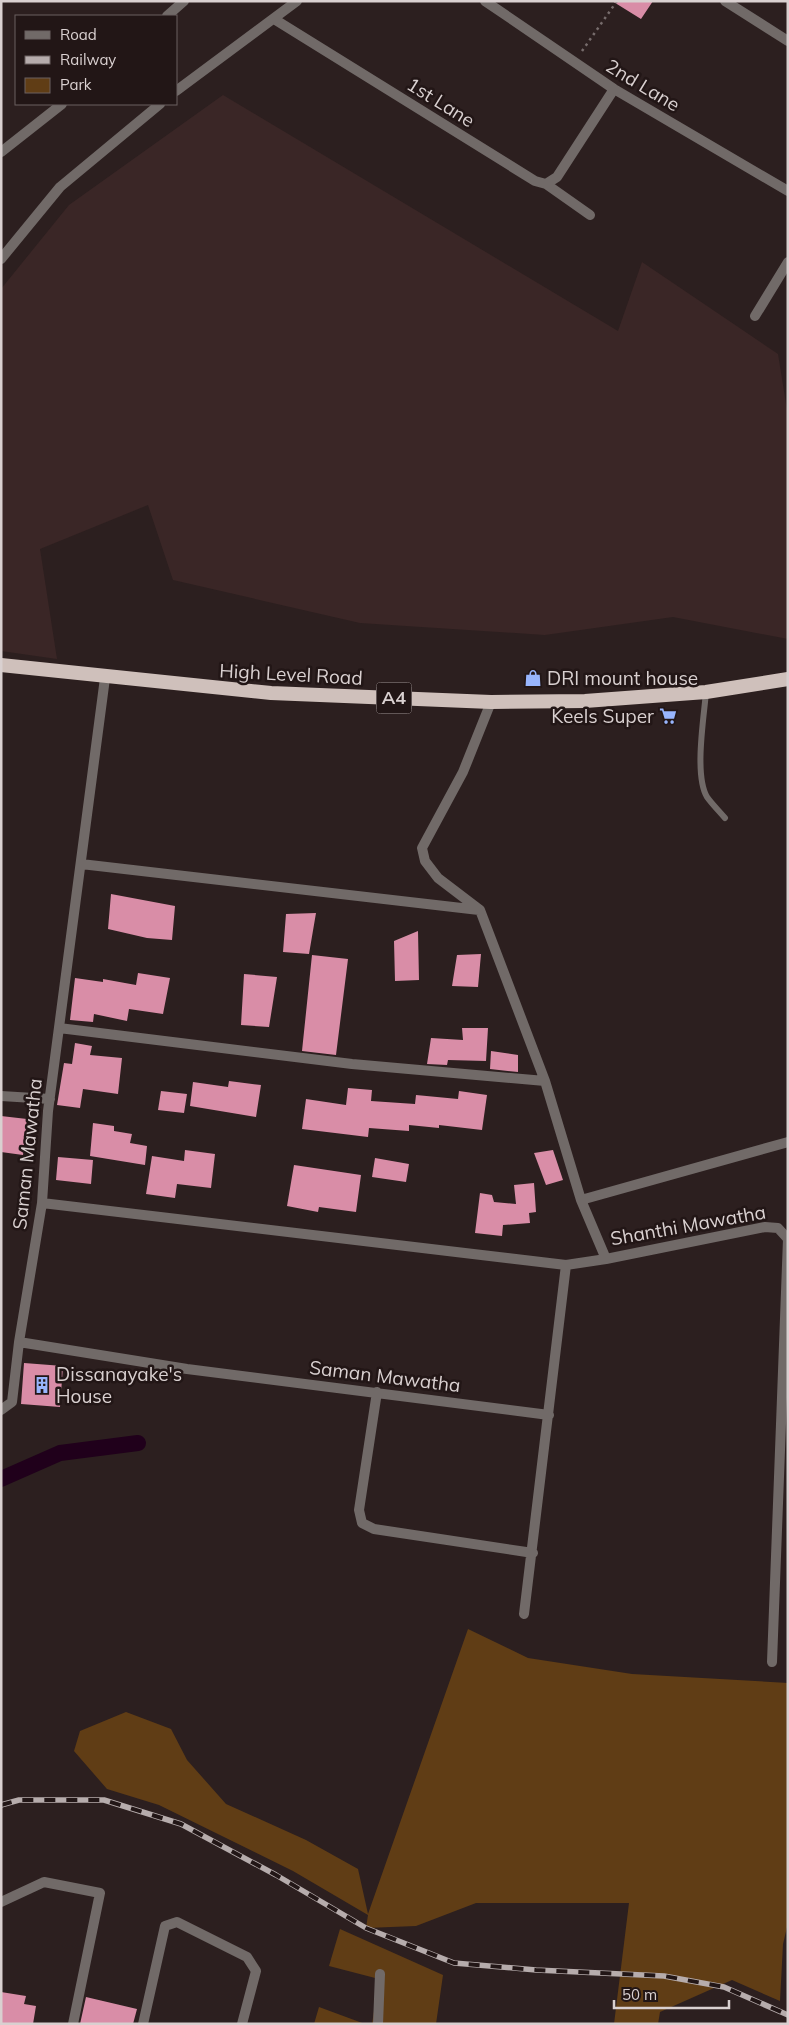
<svg xmlns="http://www.w3.org/2000/svg" width="789" height="2025" viewBox="0 0 789 2025" font-family="Mulish,sans-serif">
  <rect width="100%" height="100%" fill="#2c1f1f"/>
  <path fill="#3a2626" d="M223,95L618,331L642,262L778,354L788,416V639L673,617L545,635L360,623L173,580L148,505L40,549L57,659L1,651V289L69,205Z"/>
  <path fill="#603d15" d="M468,1629L528,1658L632,1674L788,1683V1923L783,1944L780,2001L732,1980L660,2012L658,2024H614L629,1903H476L416,1926L366,1928L368,1915L293,1871L159,1805L107,1789L74,1751L80,1731L126,1712L171,1729L187,1760L226,1804L306,1840L358,1869L368,1914Z
    M340,1929L443,1975L436,2024H372L379,1979L329,1966Z
    M319,2007L365,2024H314Z"/>
  <g fill="none" stroke-linecap="round" stroke-linejoin="round">
    <path stroke="#20001b" stroke-width="16" d="M1,1479L60,1453L138,1443"/>
  </g>
  <path fill="#d98da7" d="M612,1H653L641,19Z
    M111,894L175,906L172,940L147,938L108,929Z
    M316,913L309,954L283,952L286,914Z
    M418,931L419,980L395,981L394,941Z
    M481,954L478,987L452,986L457,955Z
    M312,955L348,959L336,1055L302,1051Z
    M138,973L170,978L163,1014L129,1009L127,1021L94,1014L93,1022L70,1020L75,978L103,982V979L136,985Z
    M244,974L277,977L269,1027L241,1025Z
    M462,1028H488L486,1061L448,1060L447,1065L427,1064L431,1038L463,1040Z
    M75,1043L92,1046L90,1055L122,1058L118,1094L83,1089L80,1108L57,1105L64,1063L72,1064Z
    M491,1051L518,1055V1072L490,1069Z
    M229,1081L261,1085L256,1117L190,1106L193,1082L228,1087Z
    M348,1088L372,1090L371,1101L415,1104L416,1095L458,1099L459,1091L487,1095L482,1130L439,1125V1128L409,1125V1131L369,1128L368,1137L302,1129L306,1099L346,1105Z
    M161,1091L187,1094L184,1113L158,1110Z
    M1,1116L27,1119L23,1155L1,1152Z
    M93,1123L114,1126V1131L132,1134L130,1143L147,1146L145,1165L90,1156Z
    M185,1150L215,1154L211,1188L177,1184L175,1198L146,1194L152,1156L184,1161Z
    M553,1150L563,1180L546,1185L534,1153Z
    M58,1157L93,1160L91,1184L56,1180Z
    M375,1158L409,1164L406,1182L372,1177Z
    M294,1165L361,1175L356,1212L319,1207L318,1212L287,1206Z
    M534,1183L536,1212L529,1213L530,1223L503,1225L502,1236L475,1233L480,1193L492,1195L494,1202L516,1204L514,1185Z
    M24,1363L63,1366L60,1407L21,1404Z
    M1,1992L26,1996L24,2004L36,2006L33,2024H1Z
    M86,1997L137,2009L133,2024H80Z"/>
  <g fill="none" stroke-linecap="round" stroke-linejoin="round">
    <path stroke="#776c6c" stroke-width="2.5" stroke-dasharray="2.5 4" stroke-linecap="butt" d="M582,51L617,1"/>
    <path stroke="#716a68" stroke-width="6" d="M706,692C704,717 694,775 707,797C712,804 719,811 725,818"/>
    <path stroke="#716a68" stroke-width="10" d="M485,1L614,89L788,191
      M725,1L788,41
      M167,16L184,1
      M274,19L535,181L546,184L590,215
      M176,91L297,1
      M1,152L62,104
      M546,184L557,177L614,89
      M1,259L60,187L160,104
      M755,316L788,262
      M105,678L48,1111L42,1203L19,1342L187,1369L549,1415
      M491,702L463,772L422,848L425,861L438,878L480,910L545,1081L581,1200L606,1259L765,1227L778,1228L788,1239L772,1662
      M81,864L479,910
      M59,1028L352,1064L545,1081
      M1,1096L50,1099
      M581,1200L788,1142
      M42,1203L566,1265L606,1259
      M377,1392L359,1510L362,1523L374,1529L533,1553
      M1,1410L12,1402L19,1342
      M524,1614L566,1265
      M1,1902L44,1882L100,1893L73,2024
      M143,2024L165,1926L177,1922L247,1957L256,1971L242,2024
      M378,2024L380,1974"/>
    <path stroke="#cfc0bb" stroke-width="14" d="M1,665L271,693L491,702L585,701L706,692L788,679"/>
    <g stroke="#b6acac" stroke-width="5.5">
      <path id="rail" d="M1,1805L19,1800H104L181,1824L276,1875L366,1928L454,1963L536,1970L664,1976L724,1987L788,2015"/>
    </g>
    <use href="#rail" stroke="#221616" stroke-width="4" stroke-dasharray="11" stroke-linecap="butt"/>
  </g>
  <defs>
    <g id="shop-bare" transform="scale(1.35)"><path d="M-5-2.5h2.3a2.7 3.5 0 0 1 5.4 0H5L5.5 6h-11ZM-1.5-2.5h3a1.5 2.3 0 0 0-3 0Z" fill="#98b5fd" stroke="#221616" stroke-width="2.5" paint-order="stroke"/></g>
    <g id="supermarket-bare" transform="scale(1.35)"><path d="M-6-5.5h2.5l.6 2H6L4.5 2H-2.5L-4.4-4H-6ZM-1.5 3.2a1.3 1.3 0 1 0 .1 0ZM3 3.2a1.3 1.3 0 1 0 .1 0Z" fill="#98b5fd" stroke="#221616" stroke-width="2.5" paint-order="stroke"/></g>
    <g id="building-bare" transform="scale(1.35)"><path d="M-4-6H4V6H1V3H-1V6H-4ZM-2.5-4.3h1.7v1.8h-1.7ZM.8-4.3h1.7v1.8H.8ZM-2.5-1h1.7V.8h-1.7ZM.8-1h1.7V.8H.8Z" fill="#98b5fd" stroke="#221616" stroke-width="2.5" paint-order="stroke"/></g>
  </defs>
  <g fill-rule="evenodd">
    <use href="#shop-bare" x="533" y="678"/>
    <use href="#supermarket-bare" x="668" y="716"/>
    <use href="#building-bare" x="42" y="1385"/>
  </g>
  <g text-anchor="middle" stroke-width="5" stroke-linejoin="round" paint-order="stroke">
    <rect fill="#221616" stroke="#a29898" stroke-width="1" x="376.5" y="682.5" width="35" height="31" rx="4"/>
    <g font-size="18" font-weight="bold" fill="#d9d0d0">
      <text x="394" y="704">A4</text>
    </g>
    <g font-size="19" fill="#d9d0d0" stroke="#221616">
      <text transform="translate(643 85) rotate(31)" y="7">2nd Lane</text>
      <text transform="translate(441 102) rotate(32)" y="7">1st Lane</text>
      <text transform="translate(291 674) rotate(3)" y="7">High Level Road</text>
      <text transform="translate(27 1154) rotate(-84)" y="7">Saman Mawatha</text>
      <text transform="translate(688 1225) rotate(-10)" y="7">Shanthi Mawatha</text>
      <text transform="translate(385 1376) rotate(7)" y="7">Saman Mawatha</text>
    </g>
    <g font-size="19" fill="#d9d0d0" stroke="#221616" text-anchor="start">
      <text x="547" y="685">DRI mount house</text>
      <text x="654" y="723" text-anchor="end">Keels Super</text>
      <text x="56" y="1381">Dissanayake's<tspan x="56" dy="22">House</tspan></text>
    </g>
  </g>
  <rect width="789" height="2025" fill="none" stroke="#d9d0d0" stroke-width="5"/>
  <rect x="15" y="15" width="162" height="90" fill="#221616" stroke="#6b6060"/>
  <rect x="25" y="31" width="25" height="8" fill="#716a68" stroke="#6b6060"/>
  <text x="60" y="40" font-size="15" fill="#d9d0d0">Road</text>
  <rect x="25" y="56" width="25" height="8" fill="#b6acac" stroke="#6b6060"/>
  <text x="60" y="65" font-size="15" fill="#d9d0d0">Railway</text>
  <rect x="25" y="78" width="25" height="15" fill="#603d15" stroke="#6b6060"/>
  <text x="60" y="90" font-size="15" fill="#d9d0d0">Park</text>
  <path d="M614 2000v8h115v-8" fill="none" stroke="#d9d0d0" stroke-width="2.5"/>
  <text x="622" y="2000" font-size="15" fill="#d9d0d0" stroke="#221616" stroke-width="4" paint-order="stroke">50 m</text>
</svg>
